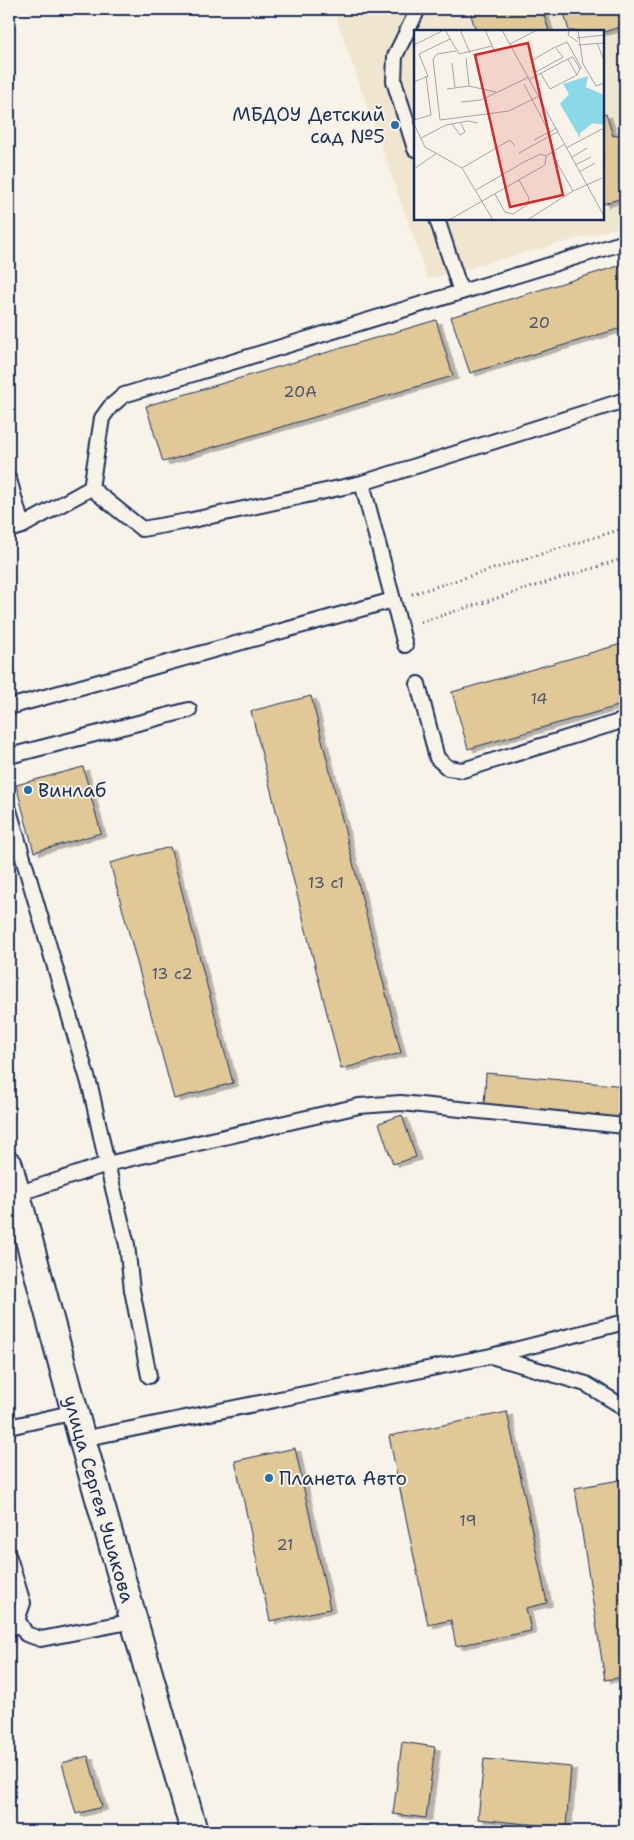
<svg xmlns="http://www.w3.org/2000/svg" width="634" height="1840" viewBox="0 0 634 1840" font-family="'Shantell Sans',sans-serif">
  <defs>
    <filter id="shadow"><feDropShadow dx="5.5" dy="3" stdDeviation="0" flood-color="#0004"/></filter>
  </defs>
  <rect width="100%" height="100%" fill="#f7f3e8"/>
  <filter id="ink" filterUnits="userSpaceOnUse"><feTurbulence type="fractalNoise" baseFrequency=".02" numOctaves="2"/><feDisplacementMap in="SourceGraphic" scale="10" xChannelSelector="R" yChannelSelector="G"/><feConvolveMatrix kernelMatrix="1 2 1 2 8 2 1 2 1" color-interpolation-filters="sRGB"/></filter>
  <g filter="url(#ink)">
    <path fill="#f0e6d0" fill-rule="evenodd" d="M333,9H625V226L428,279ZM415,31H603V219H415Z"/>
    <path fill="#e0c897" stroke="#1b2f5e" filter="url(#shadow)" d="M469,9H542L549,31H476Z
      M563,9H625V26L603,32L569,31Z
      M606,114L613,136L625,133V197L603,204V115Z
      M625,264V327L470,373L451,317Z
      M436,320L453,376L163,462L146,406Z
      M625,643V704L468,749L452,692Z
      M311,696L401,1053L341,1069L251,711Z
      M83,767L101,833L34,852L16,785Z
      M170,847L233,1083L174,1099L110,863Z
      M486,1073L625,1086V1119L484,1106Z
      M402,1115L416,1157L393,1164L379,1123Z
      M507,1412L547,1603L526,1608L531,1631L456,1646L451,1620L428,1625L389,1436Z
      M295,1448L330,1609L270,1621L235,1461Z
      M625,1479V1688L623,1677L605,1680L575,1488Z
      M402,1742L435,1747L426,1818L393,1814Z
      M88,1756L102,1807L76,1814L62,1763Z
      M484,1759L571,1767L566,1828L478,1819Z
      M370,1825L371,1831H338Z"/>
    <g fill="none" stroke-linecap="round" stroke-linejoin="round">
      <g stroke="#1b2f5e" stroke-width="18">
        <path id="lane" d="M415,149L394,81L395,56L418,9
          M437,219L461,292
          M9,479L22,526
          M362,483L405,645
          M91,488L102,418L110,407L124,395L625,242
          M9,530L22,526L91,488L142,529L188,521L362,483L625,400
          M418,684L437,758L448,768L463,770L625,720
          M9,707L393,600
          M9,756L189,710
          M9,810L91,1090L107,1164L127,1245L132,1290L149,1376
          M17,1194L107,1164L359,1106L401,1103L625,1126
          M491,1356L586,1384L625,1408
          M9,1427L75,1412
          M82,1439L491,1356L625,1322
          M9,1557L23,1603L15,1626L9,1628
          M17,1619L26,1634L41,1639L134,1621"/>
      </g>
      <g stroke="#1b2f5e" stroke-width="30">
        <g id="street">
          <path id="s1" d="M9,1165L82,1439L194,1831"/>
        </g>
      </g>
      <path stroke="#1b2f5e" stroke-width="3" stroke-dasharray="1 4" stroke-linecap="butt" d="M412,594L625,528
        M421,622L625,558"/>
      <use href="#lane" stroke="#f7f3e8" stroke-width="14"/>
      <use href="#street" stroke="#f7f3e8" stroke-width="26"/>
    </g>
  </g>
  <g fill="#1f6fb2" stroke="#f7f3e8" stroke-width="2">
    <circle cx="395" cy="125" r="5"/>
    <circle cx="28" cy="790" r="5"/>
    <circle cx="269" cy="1478" r="5"/>
  </g>
  <g text-anchor="middle" stroke-width="4" stroke-linejoin="round" paint-order="stroke">
    <g font-size="16" fill="#4c556c">
      <text x="539" y="328">20</text>
      <text x="300" y="397">20А</text>
      <text x="539" y="704">14</text>
      <text x="326" y="888">13 с1</text>
      <text x="172" y="979">13 с2</text>
      <text x="468" y="1526">19</text>
      <text x="285" y="1550">21</text>
    </g>
    <g font-size="19" fill="#1b2f5e" stroke="#f7f3e8" text-anchor="start">
      <text x="385" y="121" text-anchor="end">МБДОУ Детский<tspan x="385" dy="22">сад №5</tspan></text>
      <text x="38" y="797">Винлаб</text>
      <text x="279" y="1485">Планета Авто</text>
    </g>
    <g font-size="19" fill="#1b2f5e" stroke="#f7f3e8">
      <text dy="7" stroke="none"><textPath href="#s1" startOffset="346">улица Сергея Ушакова</textPath></text>
    </g>
  </g>
  <g transform="translate(414 30)">
    <rect width="190" height="190" fill="#f7f3e8"/>
    <path d="M174,46L172,57L190,65V95L179,93L166,103V108L146,74L155,64L149,54Z" fill="#8ad8e8"/>
    <path fill="none" stroke="#9fa5b1" stroke-width="1" d="M31,0L45,24L78,16M49,0L47,2L56,23M71,0L80,20M88,0L190,186M155,0L154,5L164,12M164,0L169,34L182,56L190,53M163,8L190,5M183,13L190,30M96,14L123,0M0,15L30,0M164,15L190,13M141,17L149,27L122,42L117,31ZM142,17L153,12L168,39M42,21L23,24L19,29L26,90L95,81L125,66M52,28L55,56M154,29L159,27L166,39L163,45M38,33L41,57M116,49L154,29L163,45L136,59L127,44M0,52L14,46L5,24L36,9M110,54L135,102M33,59L55,56L82,62M47,72L67,70L115,47M0,90L17,85L12,46M0,94L11,117L48,138L79,190M38,94L46,105L51,102L47,93M7,108L32,95L54,91L64,93M120,110L143,98M152,118L190,98M137,122L159,161L188,148M105,123L145,101M157,128L173,118M161,135L177,127M48,138L96,110L101,116M0,139L23,123M165,142L181,133M62,160L110,132L127,124L132,126L151,114M81,164L91,182L99,184L113,175L115,168L105,150M35,190L131,135L132,126M113,190L159,161"/>
    <path fill="#d62828" fill-opacity="0.15" stroke="#d62828" stroke-width="2.5" d="M114,13L149,165L96,177L61,25Z"/>
    <rect width="190" height="190" fill="none" stroke="#1b2f5e" stroke-width="2.5"/>
  </g>
  <rect width="634" height="1840" fill="none" stroke="#f7f3e8" stroke-width="30"/>
  <rect x="15" y="15" width="604" height="1810" fill="none" stroke="#1b2f5e" stroke-width="2" filter="url(#ink)"/>
</svg>
